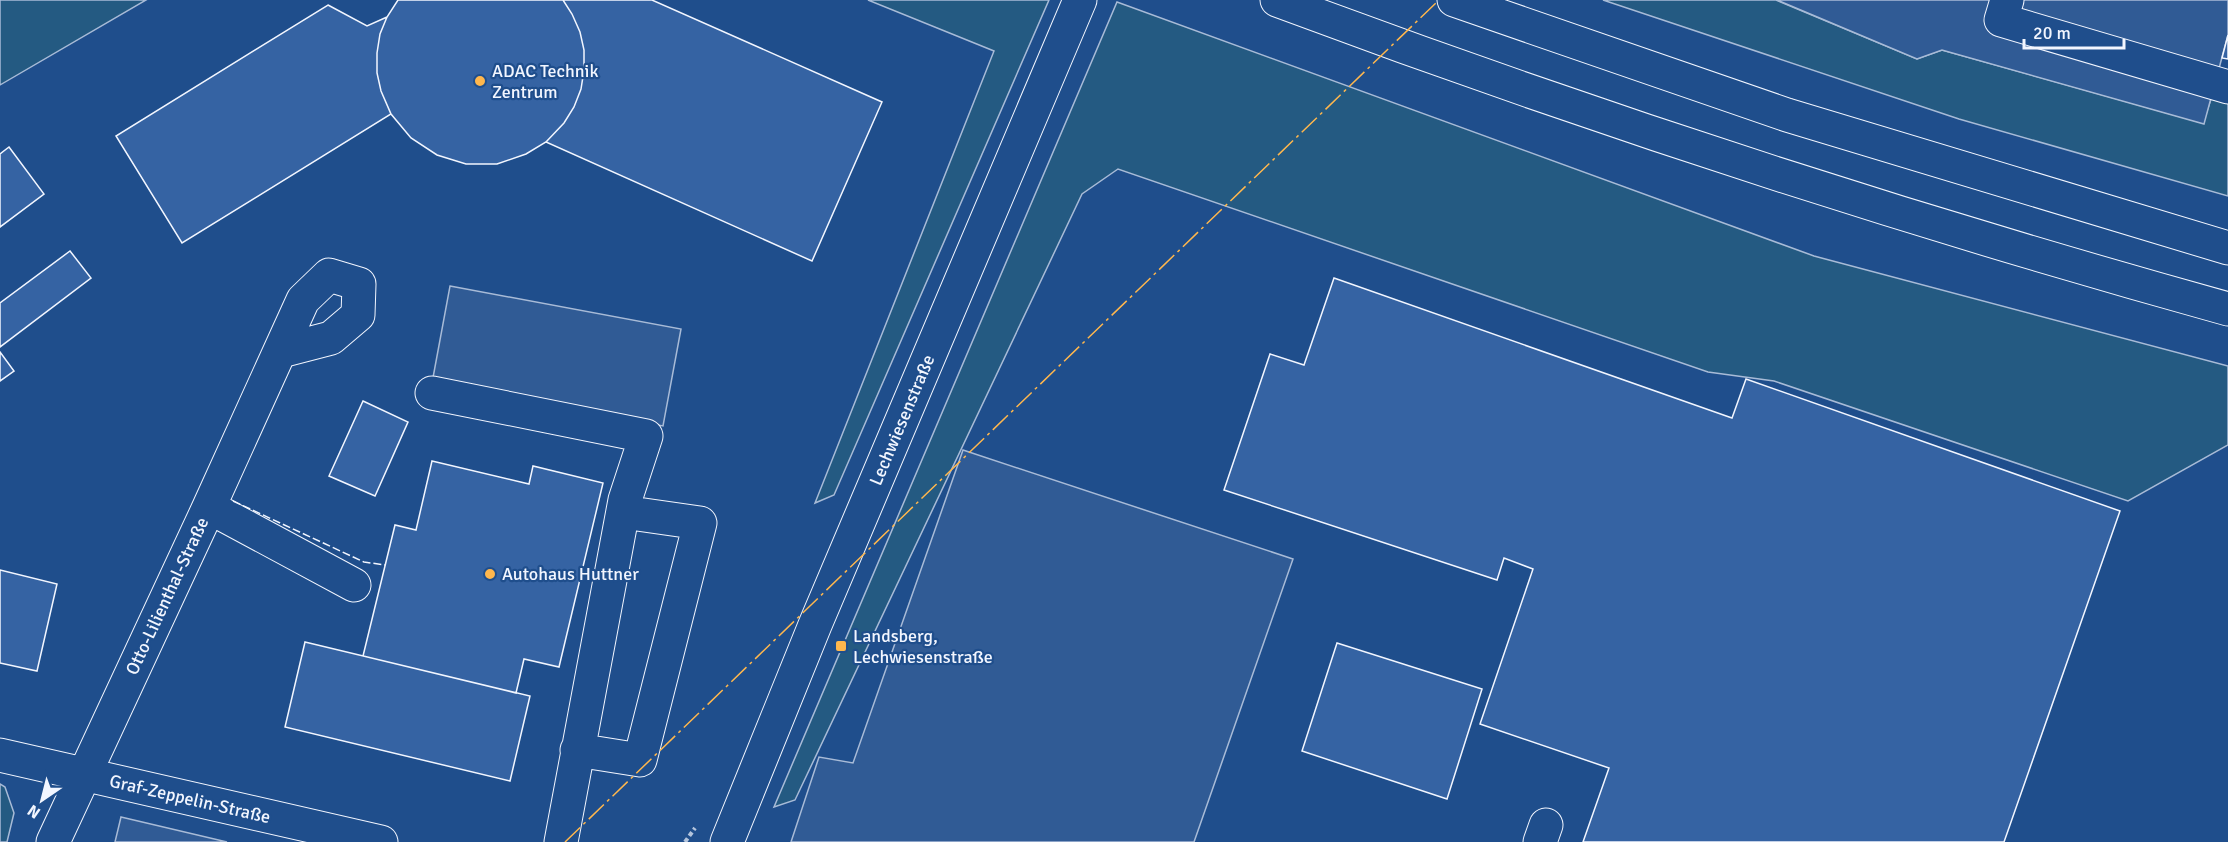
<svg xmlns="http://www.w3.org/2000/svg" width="2228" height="842" viewBox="0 0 2228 842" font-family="Signika,sans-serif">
  <rect width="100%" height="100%" fill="#1f4e8c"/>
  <path fill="#245a82" stroke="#a8bbd7" stroke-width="1.5" d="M0,0H146L0,85Z
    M868,0H1049L834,495L815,503L994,51Z
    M1603,0H1776L1917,59L1942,50L2203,123L2214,90L2228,95V196L1959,119Z
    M1117,2L1814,256L2228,366V445L2128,501L1774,381L1708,372L1118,169L1082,194L795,800L774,807Z
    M0,784L5,787L14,813L7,842H0Z"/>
  <path fill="#305b95" stroke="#a8bbd7" stroke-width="1.5" d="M1777,0H2228V35L2204,124L1942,50L1917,59Z
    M450,286L681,329L663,426L432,383Z
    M963,450L1293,559L1194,842H791L819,757L853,763Z
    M121,817L227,842H115Z"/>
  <path fill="#3563a3" stroke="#f2f6ff" stroke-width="1.5" d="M398,0H563L572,14L580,32L584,50V70L581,89L574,107L564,123L546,142L526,154L497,164H466L437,155L411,138L391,114L381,91L377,73V53L380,34L387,17Z
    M563,0H652L882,102L812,261L546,142L564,123L574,107L581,89L584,70V50L580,32L572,14Z
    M328,5L367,26L387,17L380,34L377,53V73L381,91L391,114L182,243L116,136Z
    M2228,35V59L2222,58Z
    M9,147L44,194L0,227V154Z
    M70,251L91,278L0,347V303Z
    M1334,278L1732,418L1746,379L2120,511L2004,842H1583L1609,768L1480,724L1533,569L1504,558L1497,580L1224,490L1270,354L1304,365Z
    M0,352L14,371L0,381Z
    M363,401L408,422L375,496L329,476Z
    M432,461L529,484L533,466L603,483L559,667L524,659L516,693L363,656L395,525L416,530Z
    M0,570L57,584L37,671L0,663Z
    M305,642L530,696L510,781L285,727Z
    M1337,643L1482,689L1447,799L1302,751Z"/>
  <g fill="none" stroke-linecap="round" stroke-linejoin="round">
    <g stroke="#f2f6ff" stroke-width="35">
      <path id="minor" d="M2007,0L2001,20L2228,87
        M432,393L646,436L625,500L561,842
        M209,507L354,585
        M577,750L640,760L700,523L623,512
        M0,755L381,842
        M53,842L209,507L303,300L329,275L359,284L358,315L331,338L281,351
        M727,842L815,625L1080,0
        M1540,842L1546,825"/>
    </g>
    <g stroke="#f2f6ff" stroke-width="35">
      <path id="highway" d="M1277,0C1590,117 1907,220 2228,309
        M1454,0L1787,115L2228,248"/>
    </g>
    <path stroke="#b3c4dc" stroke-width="4" stroke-dasharray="4.5 3" stroke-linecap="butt" d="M685,842L695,828"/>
    <use href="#minor" stroke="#1f4e8c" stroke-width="33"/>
    <use href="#highway" stroke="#1f4e8c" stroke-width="33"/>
    <path stroke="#f2f6ff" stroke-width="1.5" stroke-dasharray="8 3" stroke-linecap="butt" d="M233,501L364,562L385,565"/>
    <path stroke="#ffb74d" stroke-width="1.5" stroke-dasharray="21 4.5 3 4.5" stroke-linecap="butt" d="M565,842L1439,0"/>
  </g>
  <g fill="#ffb74d" stroke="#1f4e8c" stroke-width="2">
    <circle cx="480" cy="81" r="6"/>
    <circle cx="490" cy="574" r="6"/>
    <rect x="835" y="640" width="12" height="12" rx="3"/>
  </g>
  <g text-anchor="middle" stroke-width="4.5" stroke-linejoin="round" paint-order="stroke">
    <g font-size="18" fill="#f2f6ff" stroke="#1f4e8c" text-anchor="start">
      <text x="492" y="77">ADAC Technik<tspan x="492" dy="21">Zentrum</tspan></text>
      <text x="502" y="580">Autohaus Huttner</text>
      <text x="853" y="642">Landsberg,<tspan x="853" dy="21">Lechwiesenstraße</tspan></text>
    </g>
    <g font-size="18" fill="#f2f6ff" stroke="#1f4e8c">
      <text transform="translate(902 420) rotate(-67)" y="6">Lechwiesenstraße</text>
      <text transform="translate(167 596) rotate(-65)" y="6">Otto-Lilienthal-Straße</text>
      <text transform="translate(190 799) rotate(13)" y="6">Graf-Zeppelin-Straße</text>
    </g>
  </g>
  <g transform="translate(42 800) rotate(215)" stroke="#1f4e8c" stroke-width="4.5" paint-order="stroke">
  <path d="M0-4.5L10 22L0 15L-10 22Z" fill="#f2f6ff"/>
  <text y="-9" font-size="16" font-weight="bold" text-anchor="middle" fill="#f2f6ff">N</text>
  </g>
  <path d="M2024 39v9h100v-9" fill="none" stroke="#f2f6ff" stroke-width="3"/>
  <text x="2033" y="39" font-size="18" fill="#f2f6ff" stroke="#1f4e8c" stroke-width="4.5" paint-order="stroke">20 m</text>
</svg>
